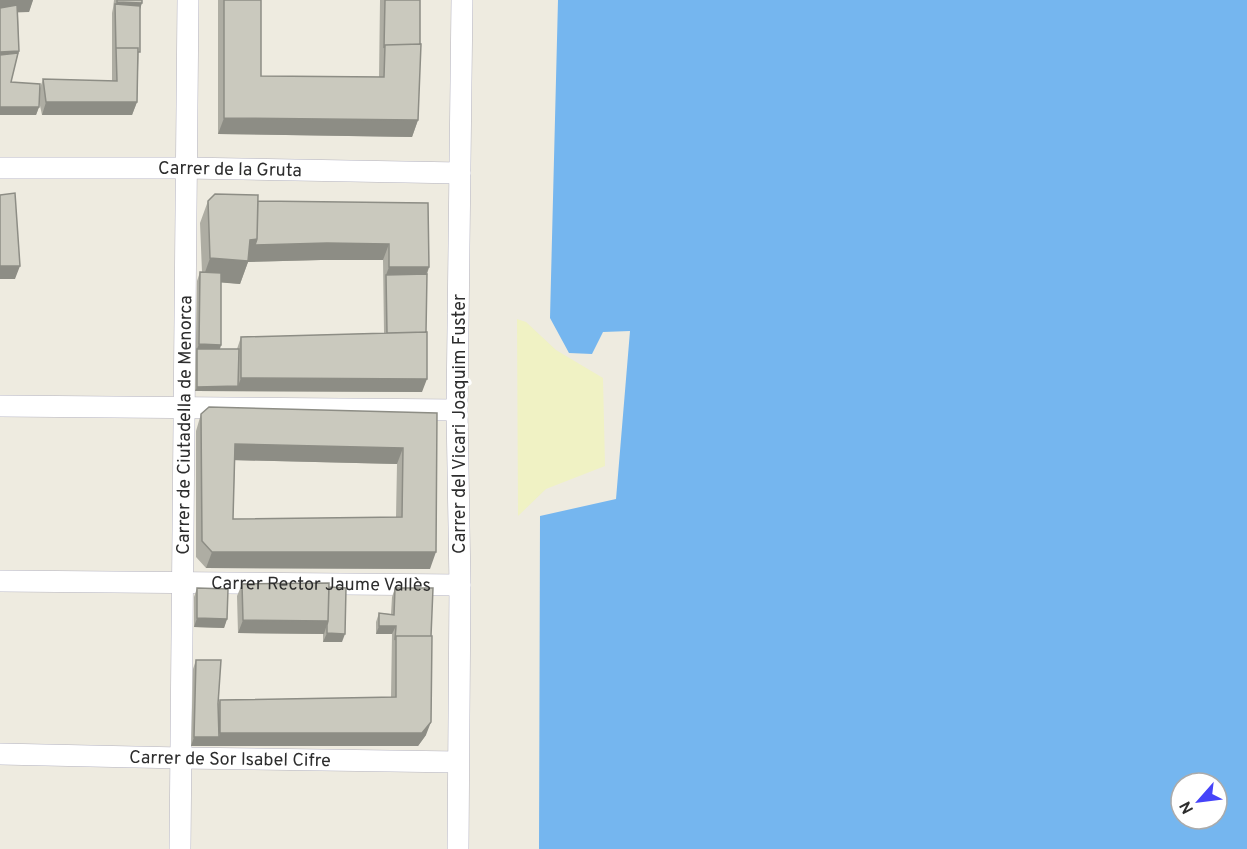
<svg xmlns="http://www.w3.org/2000/svg" width="1247" height="849" viewBox="0 0 1247 849" font-family="Overpass,sans-serif">
  <rect width="100%" height="100%" fill="#eeebe0"/>
  <path fill="#f0f2c4" d="M517,319L526,322L556,350L603,378L605,466L546,489L518,516Z"/>
  <path fill="#75b6ef" fill-rule="evenodd" d="M558,0H1247V849H539L540,516L616,499L630,331L603,332L592,354L569,353L550,318ZM1181,783H1217V819H1181Z"/>
  <g fill="none" stroke-linecap="round" stroke-linejoin="round">
    <g stroke="#b4b3c0" stroke-width="22">
      <g id="street">
        <path id="s1" d="M0,168H186L460,173"/>
        <path d="M0,406L457,410"/>
        <path id="s2" d="M0,581L460,585"/>
        <path id="s3" d="M0,754L181,758L458,762"/>
        <path id="s4" d="M180,849L188,0"/>
        <path d="M458,849L460,585L457,410L462,0"/>
      </g>
    </g>
    <use href="#street" stroke="#fff" stroke-width="21"/>
  </g>
  <path fill="#aeada3" fill-rule="evenodd" d="M0,0H33L29,12H18L19,51L17,58L11,82L40,88L43,79L112,81V13L113,8L114,0H142L140,10L137,102L132,115H42L39,101V107L36,115H0Z
    M218,0H261V76L379,77L380,0H420L418,120L412,137L218,134Z
    M208,201H258L428,203L429,267L427,275L422,392L195,391L197,281L200,272H202L200,223ZM321,260H383L384,333L241,337L237,349H220L221,345V282L240,284L248,262Z
    M437,413L430,569L206,568L196,557V431L201,414ZM235,460L397,464L396,517L233,519Z
    M242,584L329,587L342,642H323V634L238,633L237,596Z
    M197,588L227,619L224,628L194,627V597Z
    M395,588L426,735L418,746H191L193,669L196,660L218,704L220,700L391,697L392,634H376V622L379,613L391,614L392,597Z"/>
  <path fill="#8d8d85" d="M0,0H33L29,12L0,13Z
    M117,2L142,3L139,12L115,6Z
    M19,51L16,59L0,61V52Z
    M46,102H137L132,115H42Z
    M0,107H39L36,115H0Z
    M224,118L418,120L412,137L218,134Z
    M257,239L327,243L389,244L383,260H321L248,262L240,284L202,281L210,258L250,240Z
    M0,266H20L15,279H0Z
    M389,267H429L423,283L386,275Z
    M199,344L221,345L218,354L197,349Z
    M241,378L427,379L422,392L195,391L197,387L238,386Z
    M235,444L403,448L397,464L229,460Z
    M212,552H436L430,569L206,568Z
    M197,618L227,619L224,628L194,627Z
    M243,620L328,621L324,634L238,633Z
    M379,626H396L392,634H376Z
    M327,633L345,634L342,642H323Z
    M431,722L426,735L418,746H191L194,737H219L220,733Z"/>
  <path fill="#cac9be" stroke="#8d8d85" stroke-width="1.5" fill-rule="evenodd" d="M117,0H142V3L117,2Z
    M224,0H261V76L384,77L385,45L421,44L418,120L224,118Z
    M385,0H420V44L385,45L384,48Z
    M115,4L140,6V52H138V48H116V50Z
    M17,5L19,51L0,52V8Z
    M116,48H138L137,102H46L43,79L117,81Z
    M18,53L11,82L40,84L39,107H0V55Z
    M15,193L20,266H0V195Z
    M215,194L258,195L257,239L250,240L248,261L210,258L208,201Z
    M258,201L428,203L429,267H389V244L327,243L255,245L257,239Z
    M200,272L221,273V345L199,344Z
    M427,274L426,332L387,333L386,275Z
    M427,332V379L241,378V337Z
    M197,349H239L238,386L197,387Z
    M209,407L437,413L436,552H212L202,541L201,414ZM235,444L403,448L402,517L233,519Z
    M329,583L328,621L243,620L242,584Z
    M329,587L346,588L345,634L327,633V625L328,621Z
    M197,588L228,589L227,619L197,618Z
    M395,588H433L431,636H396L395,640L396,626H379V613L394,615Z
    M396,636H432L431,722L422,733H220V700L396,697Z
    M196,660H221L218,704L219,737H194Z"/>
  <g text-anchor="middle" stroke-width="6" stroke-linejoin="round" paint-order="stroke">
    <g font-size="18" fill="#2d2d2d" stroke="#fff">
      <text dy="6" stroke="none"><textPath href="#s1" startOffset="230">Carrer de la Gruta</textPath></text>
      <text transform="translate(459 424) rotate(-90)" y="6">Carrer del Vicari Joaquim Fuster</text>
      <text dy="6" stroke="none"><textPath href="#s4" startOffset="424">Carrer de Ciutadella de Menorca</textPath></text>
      <text dy="6" stroke="none"><textPath href="#s2" startOffset="321">Carrer Rector Jaume Vallès</textPath></text>
      <text dy="6" stroke="none"><textPath href="#s3" startOffset="230">Carrer de Sor Isabel Cifre</textPath></text>
    </g>
  </g>
  <g transform="translate(1199 801) rotate(242)"><circle r="28" fill="#ffffff" stroke="#ababab" stroke-width="1.5"/>
  <path d="M0-4.5L10 22L0 15L-10 22Z" fill="#4543f9"/>
  <text y="-9" font-size="16" font-weight="bold" text-anchor="middle" fill="#2d2d2d">N</text>
  </g>
</svg>
